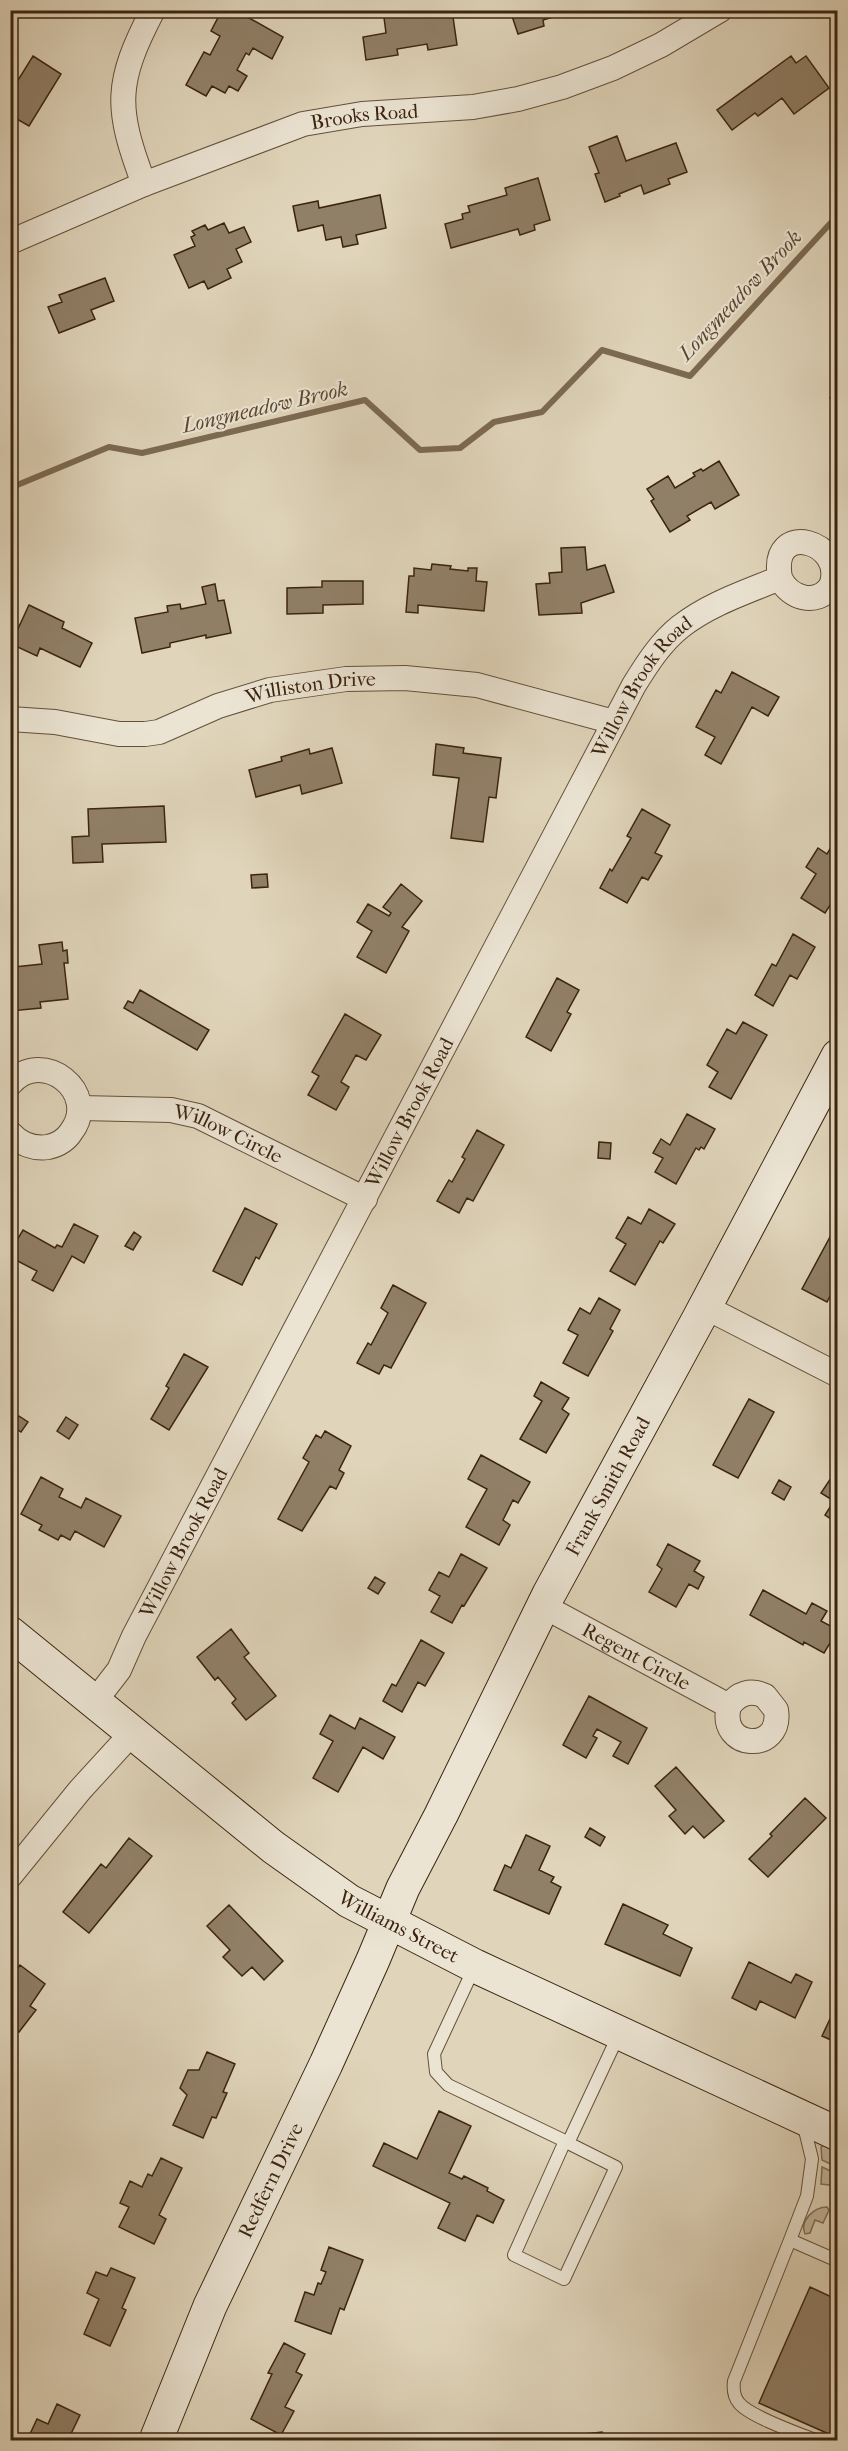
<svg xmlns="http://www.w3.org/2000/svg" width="848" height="2451" viewBox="0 0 848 2451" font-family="'IM FELL French Canon',serif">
  <rect width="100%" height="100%" fill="#e0d5bb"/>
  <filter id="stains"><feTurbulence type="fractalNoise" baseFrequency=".00333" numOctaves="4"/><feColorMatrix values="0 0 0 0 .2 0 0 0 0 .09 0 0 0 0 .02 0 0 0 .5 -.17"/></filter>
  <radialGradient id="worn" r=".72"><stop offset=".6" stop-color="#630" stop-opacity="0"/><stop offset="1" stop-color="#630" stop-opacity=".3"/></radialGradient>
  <path fill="#c4b79e" stroke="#806e56" stroke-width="1.5" d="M824,2145L837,2152V2167L822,2160L821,2147Z
    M822,2167L837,2174V2186L821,2184Z
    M827,2207L829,2210L823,2223L815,2220L810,2233L805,2234C799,2221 814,2207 827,2207Z"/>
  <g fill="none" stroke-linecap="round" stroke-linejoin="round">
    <path stroke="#7c6a53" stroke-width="6" d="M10,488L109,447L142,453L365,400L420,450L460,448L494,422L542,412L602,350L690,376L838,215"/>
  </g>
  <path fill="#918068" stroke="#3b240f" stroke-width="1.5" d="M222,10H235L283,37L272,59L253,48L249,55L246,53L237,70L247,76L238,91L229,86L225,93L212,86L206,96L186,85L204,52L210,55L220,36L211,31Z
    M383,10H430L431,13L452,10L457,45L428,50L427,44L397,49L398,55L366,60L363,37L386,33Z
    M510,10H576L543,20L544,26L518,34Z
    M33,56L61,74L29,126L10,115V93Z
    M791,56L796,63L806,56L829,88L794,114L782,98L758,116L755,113L732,130L717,110Z
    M617,136L626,161L676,143L687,172L668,179L670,184L644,194L641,185L619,194L620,196L605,202L595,174L599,173L589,147Z
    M538,178L550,220L534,225L535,230L520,235L518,229L451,248L445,224L463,219L462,214L470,212L468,206L507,195L505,188Z
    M380,195L386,228L356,235L358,244L343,247L341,237L326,240L323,225L298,231L293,206L318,201L319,208Z
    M224,223L229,233L244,227L251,242L236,249L242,262L227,269L231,278L208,289L204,281L189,288L174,255L195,246L191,237L195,235L192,231L205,225L208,230Z
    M105,278L114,301L91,310L95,319L59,333L48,307L62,302L59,295Z
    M838,382V401L830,398Z
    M719,461L739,495L715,509L711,502L687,516L690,520L670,532L651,501L654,499L647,489L668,476L675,488L695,476L693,473L701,469L703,471Z
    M585,547L587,570L605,565L614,592L581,603L582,613L539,615L536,584L550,583L549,573L562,572L561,548Z
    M432,564L451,566L450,569L468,571V568H477L476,581L487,582L484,611L418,605V613L406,612L409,576H414V568L431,570Z
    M322,581H363V604L323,605V613L287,614V588L322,587Z
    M215,584L218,601L224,600L231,633L206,638V635L170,643V647L142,653L135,618L168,612L167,606L180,604L181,609L206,604L202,587Z
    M29,605L64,622L62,628L92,643L80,667L40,648L37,656L11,644Z
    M732,672L779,697L768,716L752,707L721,764L705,755L715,737L696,727L716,690L721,693Z
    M436,744L464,748L463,753L501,758L496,798L489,797L483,842L451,838L459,778L433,775Z
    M332,748L342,783L302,794L300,785L256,797L249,770L282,761L281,757L309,749L310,754Z
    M164,806L166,842L102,844L103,862L73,863L72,837L89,836L88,809Z
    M642,809L670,825L655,853L662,856L648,880L642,877L627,903L600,888L610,869L612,871L631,838L627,836Z
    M836,839L838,893L825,913L801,898L816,874L806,867L818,848L827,854Z
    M267,874L268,887L252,888L251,875Z
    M401,884L422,901L402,927L409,931L386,973L357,957L372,931L357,922L368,904L389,916L391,913L383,907Z
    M793,934L815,947L797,979L790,975L773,1006L755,995L772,964L776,966Z
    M62,942L63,951L67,950L68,963H64L68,999L40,1002L41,1008L10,1011V962L14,961V967L42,964L39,945Z
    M557,978L579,990L567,1012L571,1014L551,1051L526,1037Z
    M140,990L209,1030L197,1050L124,1008L128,1001L133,1003Z
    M345,1014L381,1035L366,1060L356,1055L341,1082L349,1087L336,1110L308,1095L319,1076L312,1072Z
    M743,1022L767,1035L731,1099L709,1087L718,1072L707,1065L727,1029L736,1034Z
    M687,1114L715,1129L704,1149L701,1147L699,1150L696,1148L676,1184L655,1172L663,1158L653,1153L661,1139L670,1145Z
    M477,1130L504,1145L473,1201L467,1198L459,1213L437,1201L449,1180L452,1182L465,1159L462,1157Z
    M599,1142L611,1143L610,1159L598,1158Z
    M245,1208L277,1224L259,1259L256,1257L242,1285L213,1271Z
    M649,1209L675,1224L663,1243L660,1241L635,1285L610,1271L626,1244L616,1238L628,1217L641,1224Z
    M838,1222V1281L827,1302L802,1289Z
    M74,1224L98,1236L84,1263L72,1256L53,1291L32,1280L37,1271L10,1257V1252L23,1230L55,1248L57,1245L62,1247Z
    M134,1232L141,1237L133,1250L125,1246Z
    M393,1285L426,1303L391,1368L384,1365L379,1374L357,1363L368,1343L371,1345L388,1313L381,1308Z
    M599,1298L620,1310L610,1329L613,1331L588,1376L563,1363L578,1335L568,1330L580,1308L590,1314Z
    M184,1354L208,1367L169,1430L151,1419L169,1388L166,1386Z
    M541,1382L569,1398L562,1409L569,1414L546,1453L520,1439L542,1401L534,1396Z
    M749,1399L774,1412L738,1478L713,1465Z
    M19,1416L28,1422L21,1432L12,1426Z
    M66,1417L78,1425L69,1439L57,1431Z
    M325,1431L351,1446L339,1470L344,1473L336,1489L330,1486L302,1531L278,1519L309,1462L303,1458L316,1435L321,1438Z
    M481,1455L530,1482L518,1503L513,1500L503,1520L510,1525L499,1545L466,1527L487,1489L468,1479Z
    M833,1475L838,1478L837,1523L825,1515L834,1501L821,1493Z
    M41,1477L63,1489L59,1497L81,1508L86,1498L121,1516L104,1547L75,1531L70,1540L61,1535L58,1540L39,1530L42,1525L21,1514Z
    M779,1480L791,1487L784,1500L772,1493Z
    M668,1544L700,1561L694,1571L704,1577L698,1589L689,1584L676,1607L649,1592L662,1569L657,1565Z
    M461,1554L487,1568L464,1606L462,1605L452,1623L431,1612L440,1596L429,1590L439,1572L449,1577Z
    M375,1577L385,1583L378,1594L368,1588Z
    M763,1590L806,1614L812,1603L827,1611L821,1621L838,1630L824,1653L804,1642L803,1645L750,1615Z
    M231,1629L249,1653L244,1657L276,1696L246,1720L232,1703L236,1699L218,1677L215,1680L197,1657Z
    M421,1640L444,1653L425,1686L418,1682L402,1712L383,1701L392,1684L396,1686Z
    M589,1696L647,1728L628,1764L613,1756L621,1742L597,1729L593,1736L597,1738L586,1758L563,1745Z
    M330,1715L355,1729L360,1718L395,1737L383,1759L363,1747L338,1792L313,1778L333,1741L320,1734Z
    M676,1767L724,1821L704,1838L693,1826L685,1834L669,1816L676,1810L655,1786Z
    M805,1798L826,1818L768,1877L749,1859L772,1836L770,1834Z
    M590,1828L605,1837L600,1846L585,1837Z
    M526,1835L550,1846L539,1870L554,1877L551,1882L561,1887L549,1914L494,1890L505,1865L511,1868Z
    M129,1838L152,1856L89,1933L63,1912L101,1864L106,1868Z
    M623,1904L668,1925L663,1934L692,1948L680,1976L605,1944Z
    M229,1905L283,1961L264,1980L252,1967L242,1976L223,1957L230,1950L207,1926Z
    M749,1962L791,1983L796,1974L812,1982L795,2018L760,2001L756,2010L732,1998Z
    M20,1965L45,1984L30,2006L36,2010L19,2032L10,2027V1978Z
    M837,2004H838V2043L822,2036Z
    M207,2052L235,2064L223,2092L227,2093L216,2118L212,2117L203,2138L173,2125L187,2095L180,2088L188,2070H199Z
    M439,2111L471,2126L449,2173L462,2179L464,2176L488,2188L487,2191L504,2200L493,2223L477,2215L465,2241L438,2228L450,2203L373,2166L384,2143L417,2159Z
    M161,2158L182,2168L159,2215L166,2219L154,2244L119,2227L129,2207L120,2203L130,2181L142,2187L148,2174L152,2176Z
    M329,2247L363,2260L344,2310L340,2308L331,2334L295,2321L305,2292L314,2295L318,2283L321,2284L326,2272L321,2270Z
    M111,2268L135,2278L122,2308L126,2310L110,2346L84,2334L99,2299L87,2293L96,2272L107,2276Z
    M810,2287L838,2300V2438L759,2403Z
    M284,2343L305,2354L296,2372L302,2375L285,2407L294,2411L281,2435L251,2419L272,2374L268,2373Z
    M57,2404L80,2415L68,2440H40L30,2434L37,2419L48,2424Z
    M602,2432L603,2440H577L576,2435Z"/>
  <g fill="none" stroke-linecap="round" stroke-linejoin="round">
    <g stroke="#64503a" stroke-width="14">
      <path id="lane" d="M474,1968L434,2054L436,2072L448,2085L565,2141L568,2143L619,2034
        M803,2122L812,2159L807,2196L790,2240L838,2261
        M565,2141L514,2255L564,2279L616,2167L568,2143
        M790,2240L734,2381C733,2389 734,2397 739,2403C749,2416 797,2433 815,2440"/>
    </g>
    <g stroke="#64503a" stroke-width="26">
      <g id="street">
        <path d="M144,184C115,107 115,83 153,10"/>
        <path id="s1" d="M10,242L144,184L303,124L362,114L473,107L518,99L562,87L613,68L661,45L720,10"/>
        <path id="s2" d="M10,719L55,722L119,734H145L159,732L218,706L270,690L346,679L405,678L477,685L614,722"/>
        <path d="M10,1084C42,1046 101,1093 71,1132C66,1140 57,1145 48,1147C34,1149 20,1144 10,1133"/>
        <path id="s3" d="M80,1108L171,1110L198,1116L365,1199"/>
        <path d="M705,1307L838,1375"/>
        <path id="s4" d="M543,1606L729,1706C717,1750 783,1754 776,1710L765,1696C751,1689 738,1693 729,1706"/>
        <path id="s5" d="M95,1701L119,1670L134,1636L634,685C647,664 661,642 680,627C709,604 746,592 780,578C789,598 817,607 831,586C848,542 769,518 780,578"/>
        <path d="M10,1876L80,1790L133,1732"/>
      </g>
    </g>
    <g stroke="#3b240f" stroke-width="35">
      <g id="secondary">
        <path id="s6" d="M10,1633L273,1847L349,1901L475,1966L838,2134"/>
        <path id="s7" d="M156,2440L210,2306L326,2064L373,1960L403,1888L441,1815L549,1594L698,1320L838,1056"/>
      </g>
    </g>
    <use href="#lane" stroke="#ebe4d3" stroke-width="12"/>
    <use href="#street" stroke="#ebe4d3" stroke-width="24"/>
    <use href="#secondary" stroke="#ebe4d3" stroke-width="33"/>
  </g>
  <g text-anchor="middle" stroke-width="4.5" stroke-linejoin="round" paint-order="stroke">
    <g font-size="20" fill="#3b240f" stroke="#ebe4d3">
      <text dy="7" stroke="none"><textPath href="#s1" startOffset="378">Brooks Road</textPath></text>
      <text dy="7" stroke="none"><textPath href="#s2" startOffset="310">Williston Drive</textPath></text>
      <text dy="7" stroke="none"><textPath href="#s5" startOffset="1154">Willow Brook Road</textPath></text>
      <text dy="7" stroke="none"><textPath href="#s5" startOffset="668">Willow Brook Road</textPath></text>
      <text dy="7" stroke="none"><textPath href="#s3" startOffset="153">Willow Circle</textPath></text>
      <text dy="7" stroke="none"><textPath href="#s7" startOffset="1056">Frank Smith Road</textPath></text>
      <text dy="7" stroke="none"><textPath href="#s5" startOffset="182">Willow Brook Road</textPath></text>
      <text dy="7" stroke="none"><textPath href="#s4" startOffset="106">Regent Circle</textPath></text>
      <text dy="7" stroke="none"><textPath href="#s6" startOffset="488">Williams Street</textPath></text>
      <text dy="7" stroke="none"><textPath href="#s7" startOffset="284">Redfern Drive</textPath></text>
    </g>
    <g font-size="21" font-style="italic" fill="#5c4731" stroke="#ebe4d3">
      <text transform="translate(740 295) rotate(-47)" y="7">Longmeadow Brook</text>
      <text transform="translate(265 407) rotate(-13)" y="7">Longmeadow Brook</text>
    </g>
  </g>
  <rect width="848" height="2451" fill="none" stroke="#e0d5bb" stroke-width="36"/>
  <rect x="12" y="12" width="824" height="2427" fill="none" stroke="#3b240f" stroke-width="3"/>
  <rect x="18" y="18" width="812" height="2415" fill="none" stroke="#3b240f" stroke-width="1.5"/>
  <rect width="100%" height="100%" filter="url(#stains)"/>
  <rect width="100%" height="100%" fill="url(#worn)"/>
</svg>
